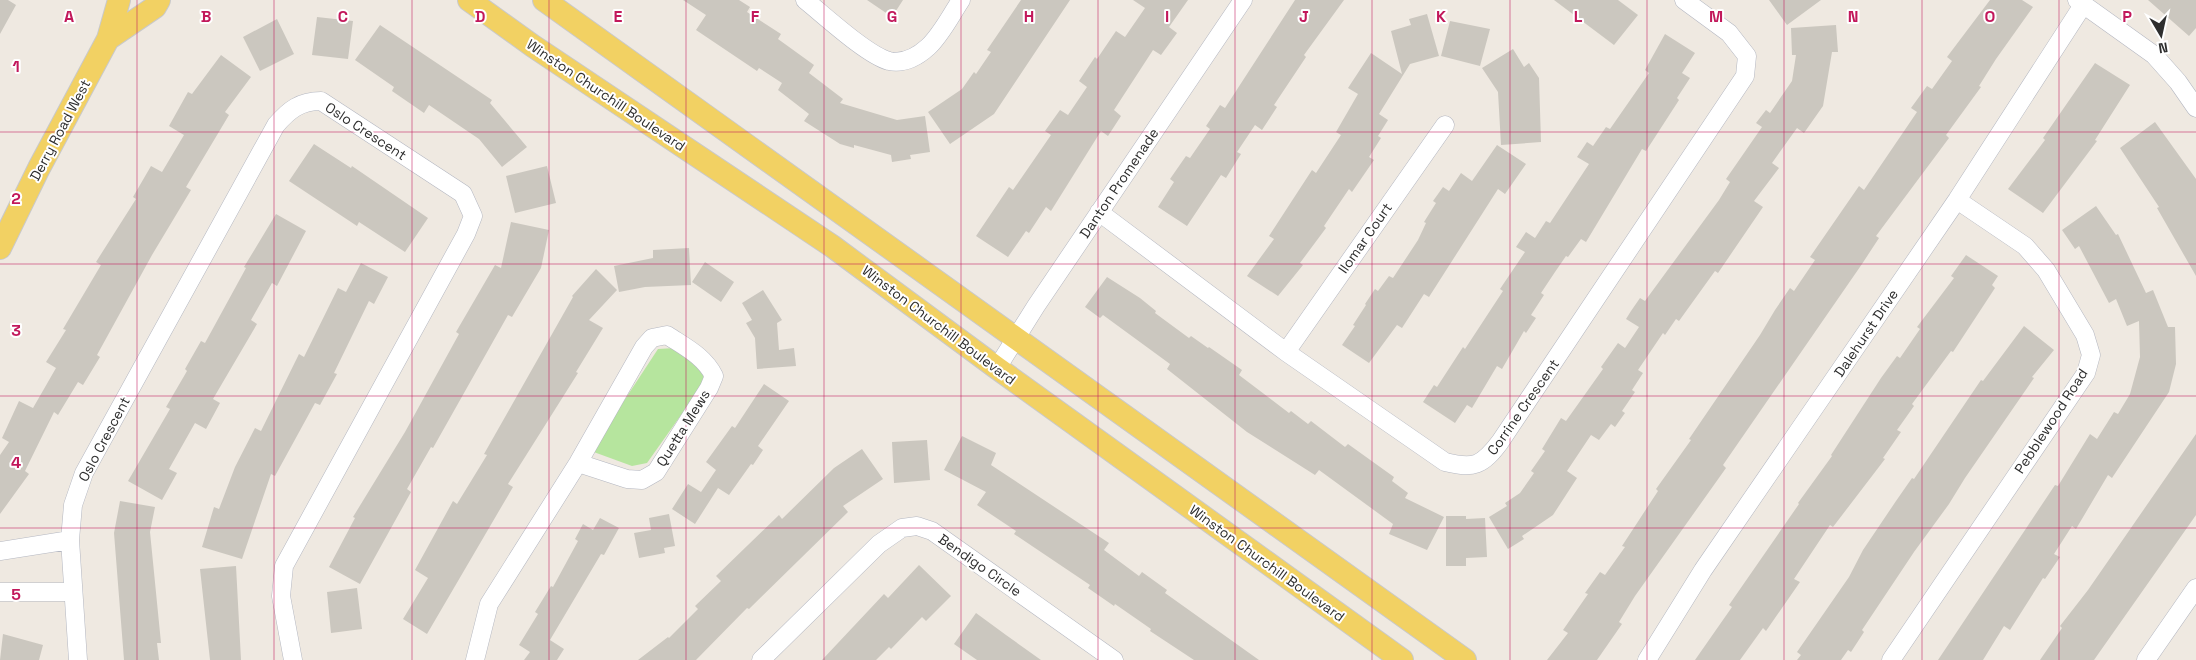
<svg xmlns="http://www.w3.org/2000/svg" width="2196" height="660" viewBox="0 0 2196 660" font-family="'Space Grotesk',sans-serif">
  <rect width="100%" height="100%" fill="#efe9e1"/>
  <path fill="#b6e59e" d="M675,348L703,370V384L647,463L632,466L591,451L658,349Z"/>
  <path fill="#cbc7bf" d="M0,0H8L16,5L0,34Z
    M683,0H739L750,7L747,12L781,34L778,39L814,65L809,73L843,99L840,103L897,120L925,116L930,152L910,155L911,159L892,162L891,155L854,145V148L840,144L804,121L809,114L778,90L782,83L759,68L757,71L696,30L706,15Z
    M867,0H903L892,17Z
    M1021,0H1070L994,114L950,144L928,112L962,89L974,72L976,74L991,52L987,50Z
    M1133,0H1188L1169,27L1177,33L1161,55L1153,50L1114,110L1121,116L1108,136L1101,131L1051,211L1046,207L1029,233L1026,231L1008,257L976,236L1009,187L1013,190L1051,135L1045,131L1060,110L1068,115L1087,87L1079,81L1095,57L1097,59L1116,31L1125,37L1145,8Z
    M1295,0H1344L1304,55L1306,57L1274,105L1277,107L1262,130L1255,125L1237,152L1241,154L1226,178L1221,175L1187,226L1158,207L1174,182L1170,179L1186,156L1190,158L1210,129L1206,126L1220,105L1225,108Z
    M1554,0H1618L1638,15L1614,45Z
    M1769,0H1821L1787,25Z
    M1990,0H2022L2033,7L1996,59L1979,86L1981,87L1946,135L1949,138L1876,236L1879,238L1862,264L1723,465L1726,468L1635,596L1619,622L1622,624L1597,660H1547L1568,633L1563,630L1588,594L1585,593L1600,572L1605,575L1625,547L1622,546L1658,491L1656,489L1691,440L1689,439L1760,335L1775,310L1790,288L1794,291L1815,260L1810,257L1859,186L1864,190L1917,112L1911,108L1927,86L1932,89L1952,61L1947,57Z
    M2148,0H2196V28L2189,36Z
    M1427,14L1439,56L1410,64L1379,114L1388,120L1378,136L1381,138L1369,157L1374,160L1352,192L1349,189L1324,226L1326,228L1300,263L1303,265L1278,296L1247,276L1274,239L1269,236L1312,170L1316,173L1341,135L1336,132L1358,94L1348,88L1371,53L1402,74L1391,31L1411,25L1409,19Z
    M317,17L353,21L348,59L312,55Z
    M277,19L294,54L260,71L243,37Z
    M1450,21L1490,29L1480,66L1441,56Z
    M380,25L492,100L490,103L527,147L502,167L479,139L429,105L424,113L392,91L394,87L355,60Z
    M1836,25L1838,52H1832L1823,106L1804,133L1797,128L1772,163L1779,168L1754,201L1763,207L1718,273L1715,271L1679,321L1676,319L1665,335L1663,333L1638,370L1643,373L1632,390L1635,392L1622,411L1625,413L1615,427L1611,424L1599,440L1591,435L1567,471L1577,478L1553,515L1522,536L1524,539L1508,549L1489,517L1507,506L1505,503L1520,493L1534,473L1531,471L1545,451L1542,449L1561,418L1566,421L1603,369L1601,367L1618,343L1625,348L1639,327L1626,319L1631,311L1640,298L1645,301L1719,200L1730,182L1726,179L1762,127L1756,123L1766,110L1770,113L1792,81L1796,55H1792L1791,28Z
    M1665,34L1695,53L1682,73L1690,78L1677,98L1679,100L1646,151L1642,149L1586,242L1581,239L1568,257L1566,256L1555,272L1541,293L1544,295L1531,315L1536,318L1526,333L1524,331L1502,369L1497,366L1472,408L1467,405L1455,423L1423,402L1434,385L1437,387L1463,347L1465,349L1503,291L1500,289L1525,252L1516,247L1526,232L1535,238L1546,221L1550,223L1589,164L1577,157L1587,142L1593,146L1606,127L1610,129L1649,73L1645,70Z
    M1513,49L1524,67L1529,63L1539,78L1541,142L1501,145L1498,92L1482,68Z
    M221,55L251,77L225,112L229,115L186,187L191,190L152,255L97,355L100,357L83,385L78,382L58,415L54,412L25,471L29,474L0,514V455L9,442L2,438L19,401L33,408L56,368L46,362L66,330L63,329L101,265L96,262L136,199L133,197L151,166L162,172L184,135L169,126L188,92L192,94Z
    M2095,63L2130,85L2095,140L2097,141L2043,213L2008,189L2045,140L2043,138Z
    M2155,122L2196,179V276L2157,208L2159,207L2120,148Z
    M314,144L351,168L352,166L428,218L405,252L359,222L357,226L289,181Z
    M1497,145L1526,164L1505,194L1498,189L1429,297L1424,294L1402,328L1397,325L1369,363L1342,345L1355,326L1353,325L1366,305L1365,304L1375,289L1378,291L1389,276L1393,278L1418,240L1426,223L1424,222L1436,203L1433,201L1443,187L1449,191L1461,173L1472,181Z
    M547,166L556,203L515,213L506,176Z
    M2096,206L2116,235L2118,234L2146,293L2153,290L2168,327H2175L2176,364L2169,392L2112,478L2108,475L2076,529L2072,526L2054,554L2060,557L2045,579L2043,578L2010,630L2004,626L1983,660H1938L2055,485L2058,486L2090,434L2097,439L2114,412L2118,414L2130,394L2140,357L2139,321L2127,326L2116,299L2109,303L2079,246L2075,249L2062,230Z
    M276,214L306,231L277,286L272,283L251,320L257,324L213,399L220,403L206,429L195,423L169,469L177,473L162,500L128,481L170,409L166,407L187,371L185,369L201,341L205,343L246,268L244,267Z
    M511,222L549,230L541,268L512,317L508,315L433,448L431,447L407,489L411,492L360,584L329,567L355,518L353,517L405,432L459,334L456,332L495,265L501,268Z
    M689,248L691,285L645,287L619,292L614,266L653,258V250Z
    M1966,255L1998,276L1992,285L1995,288L1953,352L1951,351L1912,404L1914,406L1897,430L1901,432L1883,458L1885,459L1833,527L1830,525L1794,579L1800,582L1766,631L1763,628L1740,660H1695L1732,607L1729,605L1799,504L1798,503L1832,456L1831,455L1881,378L1897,356L1900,358L1920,329L1917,327L1954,278L1951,276Z
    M705,262L734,282L721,302L692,282Z
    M361,263L388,277L374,304L369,301L334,373L337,374L320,405L315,403L275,476L271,474L242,559L202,547L214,507L219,509L235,467L255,428L261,431L299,354L304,357L338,288L346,292Z
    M596,269L617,290L589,320L603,328L576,372L578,373L508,484L513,487L427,634L403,619L428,578L415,570L453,501L457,504L487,455L484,454L573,297L572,296Z
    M1107,277L1140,298L1156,311L1155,313L1189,338L1191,336L1208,348L1209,347L1242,370L1239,375L1289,413L1291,411L1308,424L1311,421L1345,447L1348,444L1394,477L1392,481L1408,493L1405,498L1444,517L1427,550L1389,534L1393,524L1319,470L1315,475L1247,432L1167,369L1170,364L1103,315L1100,318L1085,307Z
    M763,290L782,320L777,323L779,350L794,348L796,366L757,369L755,338L746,323L752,320L742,303Z
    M2024,326L2054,350L2032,377L2034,378L1965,478L1949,504L1914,552L1862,630L1864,632L1851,652L1848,650L1841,660H1797L1801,655L1797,652L1849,577L1863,550L1896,501L1912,478L1914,479L1981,380L1983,381Z
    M764,384L789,401L758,446L763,450L753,465L751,464L729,495L718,488L695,524L672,509L688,484L701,492L716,470L706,462L732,426L735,428Z
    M2196,434V515L2094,660H2040L2062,628L2060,626L2088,590Z
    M962,436L996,453L991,465L1109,543L1104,550L1139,576L1142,572L1167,590L1165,593L1259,660H1194L1150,631L1151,629L1115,604L1114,606L1088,588L1090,585L1014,534L1016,531L977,505L986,492L944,470Z
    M927,440L930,480L894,483L892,442Z
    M862,449L883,479L843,506L848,512L749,609L747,608L696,660H638L668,637L669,638L698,609L695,606L721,581L716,576L779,515L782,519L834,468Z
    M120,501L155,507L150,532L161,643H157L159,660H124L114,533Z
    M669,514L675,546L664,548L665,553L639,558L634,533L651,530L649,518Z
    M1446,516H1466V519L1485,518L1487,557L1466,558V566H1446Z
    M600,518L619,528L604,555L601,554L550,640L564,649L557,660H524L530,652L519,645L538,614L535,612L551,586L553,587L578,541L575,539L583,524L593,530Z
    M919,565L951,596L926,621L922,617L891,649L889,647L876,660H822L884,594L888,598Z
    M236,566L241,660H210L200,569Z
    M357,588L362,629L331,633L327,592Z
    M976,613L1006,635L1041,660H977L954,644Z
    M3,634L43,645L39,660H0Z"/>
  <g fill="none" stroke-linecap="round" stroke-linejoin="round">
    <g stroke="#b4b7c1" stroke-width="19">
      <path id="minor" d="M805,0C825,16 867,55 889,61C904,64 917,57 928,47C941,35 951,15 961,0
        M2077,0L2154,55L2178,82L2196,108
        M1099,212L1286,352L1445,462C1474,469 1482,466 1500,442L1745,76L1747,56L1729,33L1684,0
        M1286,352L1445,125
        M997,368L1036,306L1243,0
        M0,551L70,540
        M0,592H73
        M78,660L70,540L73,505L84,473L276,125C289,110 300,101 321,101L463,194L473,216L466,234L284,566L281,596L293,660
        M475,660L489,604L578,463L644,347L652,338L667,335C685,347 704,356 714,376L709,388L656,472L642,480L627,479L578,463
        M761,660L879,544L902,528L917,526L932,531L1114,660
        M1647,660L1703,570L1957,200L2083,5
        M1891,660L2086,373L2091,355L2085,335L2046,270L2025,246L1957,200
        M2146,660L2196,588"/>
    </g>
    <g stroke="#c9c9c9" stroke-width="24">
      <path id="major" d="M469,0L533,46L832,246L997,368L1402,660
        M544,0L1465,660
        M108,39L155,7L159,0
        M0,248L39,168L108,39L119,0"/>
    </g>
    <use href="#minor" stroke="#fff" stroke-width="18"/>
    <use href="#major" stroke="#f2d163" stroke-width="22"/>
  </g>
  <path fill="none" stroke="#c2185b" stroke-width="1" stroke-opacity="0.55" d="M137,0V660M274,0V660M412,0V660M549,0V660M686,0V660M824,0V660M961,0V660M1098,0V660M1235,0V660M1372,0V660M1510,0V660M1647,0V660M1784,0V660M1922,0V660M2059,0V660M0,132H2196M0,264H2196M0,396H2196M0,528H2196"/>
  <g text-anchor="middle" stroke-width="4" stroke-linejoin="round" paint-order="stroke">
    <g font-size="14" fill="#2e2e2e" stroke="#fff">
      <text transform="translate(606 95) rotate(34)" y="5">Winston Churchill Boulevard</text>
      <text transform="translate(60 130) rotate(-62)" y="5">Derry Road West</text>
      <text transform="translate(366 131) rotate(33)" y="5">Oslo Crescent</text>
      <text transform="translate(1119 183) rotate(-56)" y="5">Danton Promenade</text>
      <text transform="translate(1365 238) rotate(-55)" y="5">Ilomar Court</text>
      <text transform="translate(939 325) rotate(37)" y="5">Winston Churchill Boulevard</text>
      <text transform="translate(1866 333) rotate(-56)" y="5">Dalehurst Drive</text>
      <text transform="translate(1523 407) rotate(-55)" y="5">Corrine Crescent</text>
      <text transform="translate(2051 421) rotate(-57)" y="5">Pebblewood Road</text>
      <text transform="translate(683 428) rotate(-58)" y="5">Quetta Mews</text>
      <text transform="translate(104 439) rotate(-62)" y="5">Oslo Crescent</text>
      <text transform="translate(1267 563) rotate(36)" y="5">Winston Churchill Boulevard</text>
      <text transform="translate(980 565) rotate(35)" y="5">Bendigo Circle</text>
    </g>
  </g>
  <g font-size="16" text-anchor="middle" font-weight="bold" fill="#c2185b" stroke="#fff" stroke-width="4" stroke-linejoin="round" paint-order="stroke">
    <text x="69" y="22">A</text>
    <text x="206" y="22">B</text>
    <text x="343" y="22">C</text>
    <text x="480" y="22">D</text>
    <text x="618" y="22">E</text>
    <text x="755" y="22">F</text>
    <text x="892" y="22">G</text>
    <text x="1029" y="22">H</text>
    <text x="1167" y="22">I</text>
    <text x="1304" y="22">J</text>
    <text x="1441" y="22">K</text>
    <text x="1578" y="22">L</text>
    <text x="1716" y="22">M</text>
    <text x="1853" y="22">N</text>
    <text x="1990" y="22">O</text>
    <text x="2127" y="22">P</text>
    <text x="16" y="72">1</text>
    <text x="16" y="204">2</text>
    <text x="16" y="336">3</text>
    <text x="16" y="468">4</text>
    <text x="16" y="600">5</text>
  </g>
  <g transform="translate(2161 35) rotate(171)" stroke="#ffffff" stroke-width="4" paint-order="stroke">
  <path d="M0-4L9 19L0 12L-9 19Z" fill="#2e2e2e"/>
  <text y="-8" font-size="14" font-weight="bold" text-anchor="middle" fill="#2e2e2e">N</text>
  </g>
</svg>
